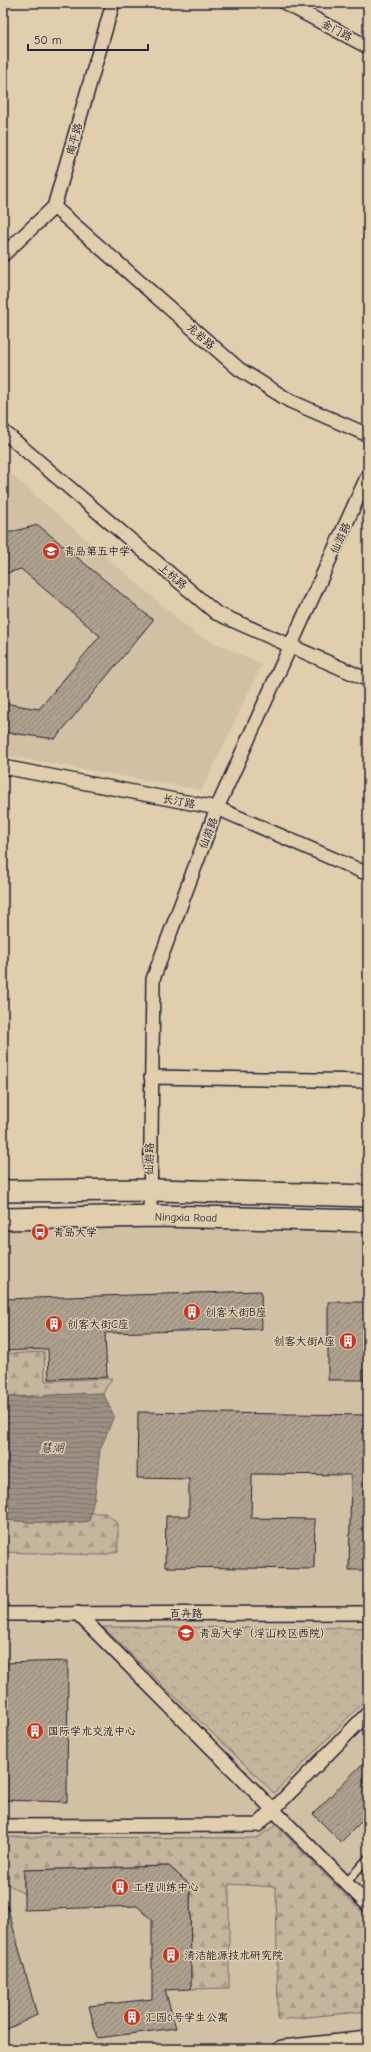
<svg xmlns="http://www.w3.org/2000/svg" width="371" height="2052" viewBox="0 0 371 2052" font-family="'Comic Neue','LXGW WenKai TC',sans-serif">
  <defs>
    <pattern id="forest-firs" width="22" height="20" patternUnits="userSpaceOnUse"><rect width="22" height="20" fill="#c4b59c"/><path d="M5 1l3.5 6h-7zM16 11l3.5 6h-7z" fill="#a89b87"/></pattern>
    <pattern id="park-crowns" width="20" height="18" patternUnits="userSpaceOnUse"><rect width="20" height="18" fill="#c4b59c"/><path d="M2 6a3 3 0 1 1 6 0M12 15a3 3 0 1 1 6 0" fill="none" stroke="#a89b87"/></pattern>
    <pattern id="water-rules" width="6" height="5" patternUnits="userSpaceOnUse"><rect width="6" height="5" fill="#9c9084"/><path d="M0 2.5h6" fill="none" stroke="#7f756d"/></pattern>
    <pattern id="building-hatch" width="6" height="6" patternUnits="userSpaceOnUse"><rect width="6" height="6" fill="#aea18e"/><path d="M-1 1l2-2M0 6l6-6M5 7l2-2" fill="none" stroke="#8d8375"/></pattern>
  </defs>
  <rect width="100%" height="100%" fill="#e0ceac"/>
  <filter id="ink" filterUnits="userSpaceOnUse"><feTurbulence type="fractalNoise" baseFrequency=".025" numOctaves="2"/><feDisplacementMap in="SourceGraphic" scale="8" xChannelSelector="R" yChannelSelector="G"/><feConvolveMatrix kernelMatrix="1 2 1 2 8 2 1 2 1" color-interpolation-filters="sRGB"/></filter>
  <g filter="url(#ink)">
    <path fill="#d1c0a3" d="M3,467L195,634L262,664L202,790L3,755Z
      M131,1228L368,1233V2034L223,2049H3V1230Z"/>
    <path fill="url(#forest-firs)" stroke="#736c6c" d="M44,1352L45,1381L112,1378L103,1393L9,1397L3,1385V1354Z
      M91,1513H105L118,1523V1551L104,1555L3,1552V1520L62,1524L89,1521Z
      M276,1825L368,1918V2011L278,2020L276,1887L229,1884V1988L191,1989L190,1885L169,1866L24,1870V1894L3,1881V1837L257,1838Z"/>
    <path fill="url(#park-crowns)" stroke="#736c6c" d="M103,1627L368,1628V1697L274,1793Z"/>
    <path fill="url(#water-rules)" stroke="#6b6467" d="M3,1385L9,1397L103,1393L114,1416L100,1450L95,1495L89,1521L62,1524L3,1520Z"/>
    <path fill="url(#building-hatch)" stroke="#22223b" d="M38,525L153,620L55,739L3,732V703L39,709L100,636L21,569L3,574V534Z
      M261,1291L262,1329L105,1333L107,1377L49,1379L48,1349L3,1351V1299Z
      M328,1302H368V1380H328Z
      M138,1412L368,1415V1570H349L351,1475L252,1474L251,1518L315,1519L314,1569L165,1567L166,1516H189V1479L137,1478Z
      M68,1661L67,1802L3,1800V1663Z
      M368,1758V1815L341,1842L313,1814Z
      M169,1866L190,1885L191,1989L165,1990L176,2028L97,2038L89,2006L152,1999V1920L137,1906L24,1910V1870Z
      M3,1905H7L37,2015L3,2031Z"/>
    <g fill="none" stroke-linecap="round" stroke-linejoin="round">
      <g stroke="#22223b" stroke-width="10">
        <path id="service" d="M346,1883L368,1858"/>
      </g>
      <g stroke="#22223b" stroke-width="16">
        <path id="minor" d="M285,3L368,47
          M54,207L239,369L290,401L368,435
          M3,255L54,207L113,3
          M3,431L216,613L368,680
          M3,767L217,808L368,874
          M151,1077L368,1081
          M150,1216L153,979L217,808L368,475
          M77,1613L368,1905
          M3,1614L368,1613
          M3,1826L258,1825L368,1713"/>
      </g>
      <g stroke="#22223b" stroke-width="20">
        <path id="tertiary" d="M282,2049L368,2040"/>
      </g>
      <g stroke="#22223b" stroke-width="24">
        <path id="primary" d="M3,1191L158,1190L368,1196
          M3,1219L158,1216L368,1221"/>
      </g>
      <use href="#service" stroke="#e0ceac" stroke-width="7"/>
      <use href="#minor" stroke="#e0ceac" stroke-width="13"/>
      <use href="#tertiary" stroke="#e0ceac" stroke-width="17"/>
      <use href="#primary" stroke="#e0ceac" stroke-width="21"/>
    </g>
  </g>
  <defs>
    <g id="school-disc" transform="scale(0.9)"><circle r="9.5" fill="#c8321e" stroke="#e0ceac"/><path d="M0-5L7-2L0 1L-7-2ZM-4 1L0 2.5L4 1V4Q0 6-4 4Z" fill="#fff"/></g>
    <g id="bus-disc" transform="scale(0.9)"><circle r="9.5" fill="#c8321e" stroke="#e0ceac"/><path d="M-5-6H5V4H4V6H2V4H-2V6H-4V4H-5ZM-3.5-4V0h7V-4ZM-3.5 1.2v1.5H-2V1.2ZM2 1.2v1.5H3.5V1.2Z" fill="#fff"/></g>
    <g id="building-disc" transform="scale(0.9)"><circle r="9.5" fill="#c8321e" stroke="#e0ceac"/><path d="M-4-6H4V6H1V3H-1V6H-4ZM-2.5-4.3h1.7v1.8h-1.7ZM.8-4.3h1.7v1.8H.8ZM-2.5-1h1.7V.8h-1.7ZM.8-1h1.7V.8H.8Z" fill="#fff"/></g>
    <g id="university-disc" transform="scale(0.9)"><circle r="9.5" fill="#c8321e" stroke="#e0ceac"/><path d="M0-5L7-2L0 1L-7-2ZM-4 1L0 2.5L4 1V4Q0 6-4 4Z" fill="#fff"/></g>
  </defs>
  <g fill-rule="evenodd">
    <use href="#school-disc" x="51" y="551"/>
    <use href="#bus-disc" x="40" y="1232"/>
    <use href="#building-disc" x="192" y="1312"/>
    <use href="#building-disc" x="54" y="1324"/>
    <use href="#building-disc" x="348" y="1341"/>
    <use href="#university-disc" x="186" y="1633"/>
    <use href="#building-disc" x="35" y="1731"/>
    <use href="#building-disc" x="120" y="1887"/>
    <use href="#building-disc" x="171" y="1955"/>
    <use href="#building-disc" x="132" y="2017"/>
  </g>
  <g text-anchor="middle" stroke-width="3" stroke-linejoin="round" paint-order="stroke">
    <g font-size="11" fill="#22223b" stroke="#e0ceac">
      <text transform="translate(337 30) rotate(28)" y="4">金门路</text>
      <text transform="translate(74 139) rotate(-74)" y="4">南平路</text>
      <text transform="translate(201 336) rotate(41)" y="4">龙岩路</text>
      <text transform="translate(340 538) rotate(-66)" y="4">仙游路</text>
      <text transform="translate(173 576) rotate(40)" y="4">上杭路</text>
      <text transform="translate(179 801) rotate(11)" y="4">长汀路</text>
      <text transform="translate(208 833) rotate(-69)" y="4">仙游路</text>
      <text transform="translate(149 1159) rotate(-89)" y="4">仙游路</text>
      <text transform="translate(186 1217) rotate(1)" y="4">Ningxia Road</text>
      <text x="186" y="1617">百卉路</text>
    </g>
    <g font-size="11" fill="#22223b" stroke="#e0ceac" text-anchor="start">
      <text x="64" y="555">青岛第五中学</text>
      <text x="53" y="1236">青岛大学</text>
      <text x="205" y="1316">创客大街B座</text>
      <text x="67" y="1328">创客大街C座</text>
      <text x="335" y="1345" text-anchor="end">创客大街A座</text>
      <text x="199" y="1637">青岛大学（浮山校区西院）</text>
      <text x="48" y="1735">国际学术交流中心</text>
      <text x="133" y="1891">工程训练中心</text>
      <text x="184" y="1959">清洁能源技术研究院</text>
      <text x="145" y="2021">汇园6号学生公寓</text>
    </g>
    <g font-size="12" font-style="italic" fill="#403e4d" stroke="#e0ceac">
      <text x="52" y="1452">慧湖</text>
    </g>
  </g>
  <rect width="371" height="2052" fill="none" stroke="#e0ceac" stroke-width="16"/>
  <rect x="8" y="8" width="355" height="2036" fill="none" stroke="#22223b" stroke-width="1.5" filter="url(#ink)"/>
  <path d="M28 44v6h120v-6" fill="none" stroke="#22223b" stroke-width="2"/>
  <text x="34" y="44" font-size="12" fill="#22223b" stroke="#e0ceac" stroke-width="3" paint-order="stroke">50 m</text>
</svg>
